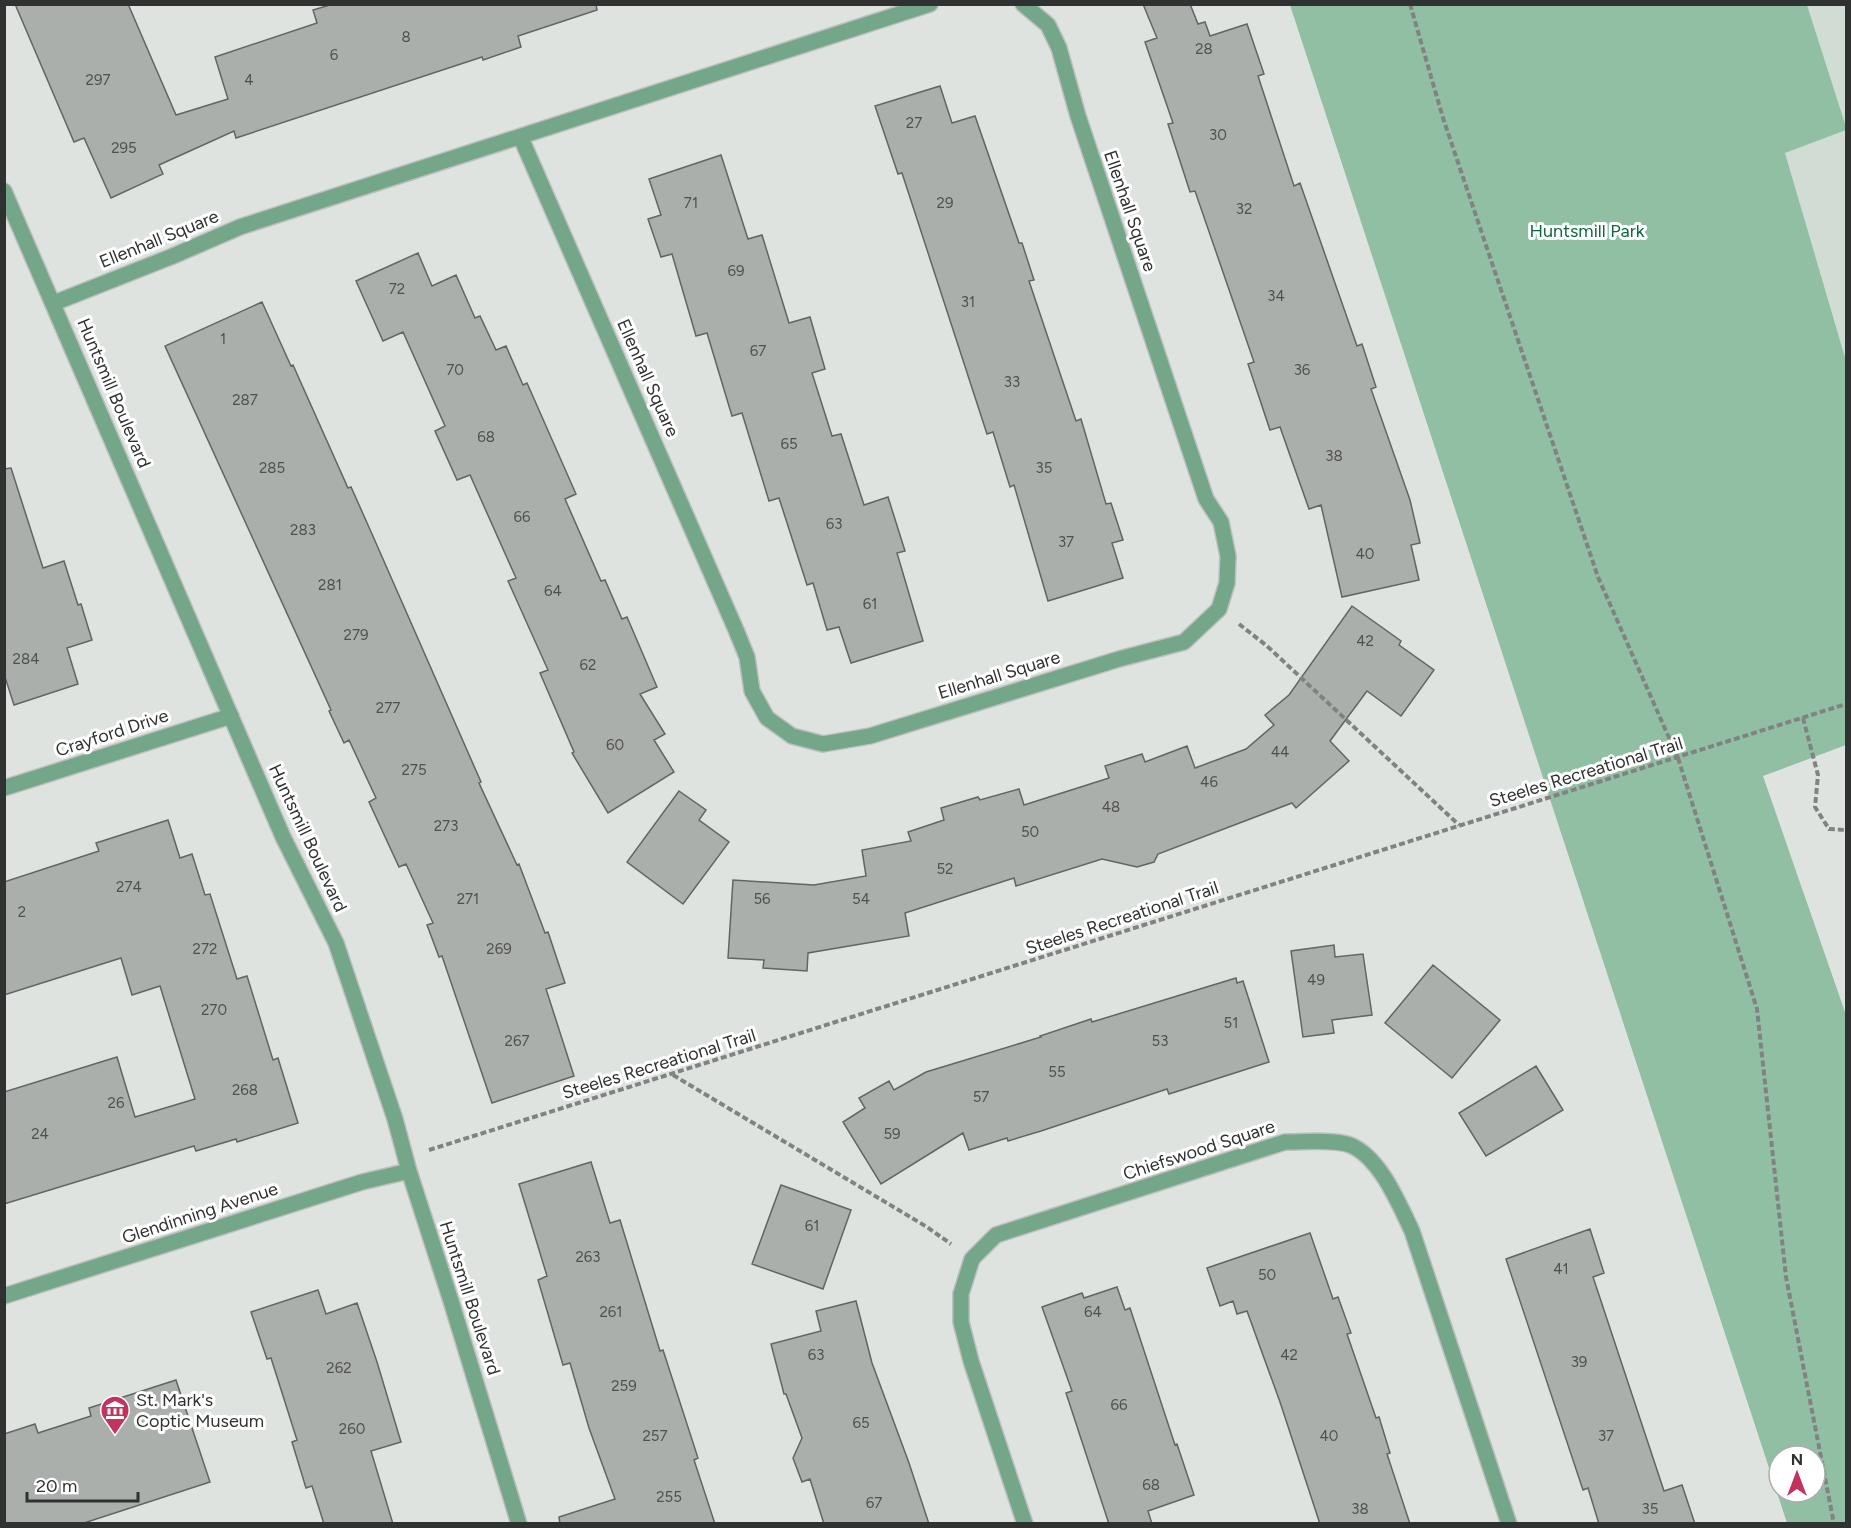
<svg xmlns="http://www.w3.org/2000/svg" width="1851" height="1528" viewBox="0 0 1851 1528" font-family="Figtree,sans-serif">
  <rect width="100%" height="100%" fill="#dfe3e0"/>
  <path fill="#d0dcd4" d="M1807,5H1846V127Z
    M1846,130V361L1785,153Z"/>
  <path fill="#90bfa3" fill-rule="evenodd" d="M1290,5H1807L1846,127V130L1785,153L1846,361V745L1763,776L1846,1015V1523H1787ZM1779,1456H1815V1492H1779Z"/>
  <path fill="#abafac" stroke="#616563" stroke-width="1.5" d="M15,4H128L176,115L228,99L215,57L317,23L313,10L333,4H596L597,10L518,36L521,47L483,60L482,57L236,138L234,131L159,165L163,174L111,198L84,138L74,142Z
    M1143,4H1190L1198,24L1205,22L1210,36L1247,24L1264,74L1258,76L1294,186L1300,183L1357,346L1362,344L1376,387L1371,389L1410,500L1420,543L1411,545L1419,580L1342,597L1321,505L1309,509L1280,427L1270,430L1248,364L1254,362L1195,191L1190,192L1168,124L1173,123L1145,42L1157,38Z
    M940,86L952,123L975,116L1019,243H1022L1034,280L1029,281L1076,421L1081,419L1106,504L1111,503L1123,540L1112,543L1123,578L1048,601L1014,485L1010,487L993,432L987,434L902,173L898,174L875,106Z
    M721,155L748,239L762,235L789,323L810,317L825,369L812,373L832,436L841,434L864,505L888,497L905,551L897,553L923,641L851,663L839,627L827,630L813,583L807,585L779,498L769,501L742,413L732,416L707,333L696,336L672,254L661,257L648,219L661,215L649,179Z
    M418,253L432,286L456,275L475,318L480,316L496,350L506,346L523,385L527,383L576,494L565,499L601,581L605,580L622,619L627,617L657,687L640,694L665,734L654,740L674,772L608,813L572,753L574,752L540,673L548,670L508,581L516,578L470,475L457,480L435,431L445,426L403,332L383,341L356,281Z
    M262,302L291,366L293,365L348,488L351,487L372,534L481,782L479,783L517,865L519,864L545,933L548,932L565,983L546,989L574,1076L492,1103L442,956L439,957L427,925L433,923L406,864L399,867L369,802L376,798L349,740L344,743L329,711L331,710L165,346Z
    M11,468L43,568L64,561L78,605L81,604L92,640L67,648L78,684L14,705L4,674V469Z
    M1352,606L1401,641L1399,645L1434,670L1401,716L1367,691L1330,741L1349,761L1296,808L1292,803L1158,854L1154,862L1137,867L1102,859L1016,886L1014,878L905,913L909,936L808,953L807,971L763,968L764,960L728,958L733,880L814,885L866,876L862,850L911,841L908,832L944,820L941,808L978,797L980,800L1019,789L1024,805L1109,778L1105,766L1142,754L1145,762L1187,746L1195,768L1246,749L1274,725L1265,715L1289,695Z
    M679,791L706,810L699,820L729,842L683,904L627,862Z
    M168,820L180,858L192,854L205,895L210,894L237,979L247,976L273,1060L278,1058L298,1123L237,1142L236,1139L196,1151L194,1146L4,1204V1092L117,1057L135,1117L195,1099L160,986L132,995L121,958L4,995V882L99,851L96,843Z
    M1334,945L1335,957L1363,954L1372,1015L1332,1020L1334,1033L1303,1037L1291,951Z
    M1433,965L1500,1020L1452,1078L1385,1023Z
    M1236,978L1237,983L1243,981L1269,1062L1169,1094L1167,1089L1041,1131L1008,1141L1007,1138L969,1150L963,1133L881,1184L843,1122L865,1108L859,1098L889,1081L894,1090L926,1072L1041,1037L1040,1036L1091,1019L1092,1022Z
    M1536,1066L1563,1110L1486,1156L1459,1113Z
    M591,1162L610,1223L620,1220L660,1351L663,1350L698,1458L694,1460L715,1524H560L559,1517L615,1499L589,1428L570,1363L563,1365L538,1280L547,1276L519,1184Z
    M781,1185L851,1210L823,1289L752,1264Z
    M1590,1229L1604,1273L1593,1277L1664,1491L1682,1485L1695,1524H1599L1588,1488L1583,1490L1506,1259Z
    M1310,1233L1333,1299L1338,1297L1351,1333L1347,1334L1376,1418L1379,1417L1390,1453L1387,1454L1410,1524H1320L1280,1402L1247,1311L1237,1314L1233,1301L1220,1306L1207,1268Z
    M1117,1287L1125,1310L1130,1308L1175,1445L1177,1444L1194,1495L1148,1511L1152,1524H1109L1066,1393L1072,1391L1042,1307L1082,1293L1084,1298Z
    M318,1290L326,1314L357,1303L377,1362L401,1442L371,1451L393,1524H324L312,1486L306,1488L292,1442L297,1440L271,1358L267,1359L251,1312Z
    M856,1301L872,1363L909,1463L929,1524H824L810,1479L802,1482L793,1458L802,1438L786,1394H784L771,1344L821,1331L816,1311Z
    M176,1380L210,1482L81,1524H4V1434L35,1424L38,1433L91,1416L89,1408Z"/>
  <g fill="none" stroke-linecap="round" stroke-linejoin="round">
    <g stroke="#bcc0bd" stroke-width="18">
      <path id="minor" d="M521,138L736,630L747,657L752,691L767,718L792,736L823,744L870,736L1119,659L1184,642L1219,609L1227,583L1228,556L1221,522L1206,499L1078,116L1059,48L1048,25L1023,4
        M54,303L173,256L240,227L930,4
        M4,788L231,716
        M1025,1524L971,1361L961,1322V1294L972,1259L996,1235L1285,1142C1302,1142 1334,1139 1350,1145C1380,1157 1399,1204 1412,1231L1509,1524"/>
    </g>
    <g stroke="#bcc0bd" stroke-width="18">
      <path id="tertiary" d="M4,191L283,837L336,943L395,1119L409,1171L451,1301L519,1524
        M4,1296L362,1182L409,1171"/>
    </g>
    <path stroke="#818382" stroke-width="4" stroke-dasharray="6 3" stroke-linecap="butt" d="M1410,4L1443,118L1598,577L1678,758L1757,1009L1786,1277L1834,1524
      M1239,624L1267,646L1459,825
      M1803,718L1818,775L1815,807L1829,829L1846,830
      M673,1075L927,1227L951,1244
      M429,1150L1846,704"/>
    <use href="#minor" stroke="#74a689" stroke-width="15"/>
    <use href="#tertiary" stroke="#74a689" stroke-width="15"/>
  </g>
  <defs>
    <g id="museum-pin" transform="scale(1.5)"><path d="M0 17L-7.5 6A9.5 9.5 0 1 1 7.5 6Z" fill="#c2335d" stroke="#fff"/><path d="M0-6L6-3V-2H-6V-3ZM-5-1h2V3h-2ZM-1-1h2V3h-2ZM3-1h2V3H3ZM-6 4H6V6H-6Z" fill="#fff"/></g>
  </defs>
  <g fill-rule="evenodd">
    <use href="#museum-pin" x="115" y="1410"/>
  </g>
  <g text-anchor="middle" stroke-width="6" stroke-linejoin="round" paint-order="stroke">
    <g font-size="15" fill="#4f5150">
      <text x="406" y="42">8</text>
      <text x="1204" y="54">28</text>
      <text x="334" y="60">6</text>
      <text x="98" y="85">297</text>
      <text x="249" y="85">4</text>
      <text x="914" y="128">27</text>
      <text x="1218" y="140">30</text>
      <text x="124" y="153">295</text>
      <text x="691" y="208">71</text>
      <text x="945" y="208">29</text>
      <text x="1244" y="214">32</text>
      <text x="736" y="276">69</text>
      <text x="397" y="294">72</text>
      <text x="1276" y="301">34</text>
      <text x="968" y="307">31</text>
      <text x="223" y="344">1</text>
      <text x="758" y="356">67</text>
      <text x="455" y="375">70</text>
      <text x="1302" y="375">36</text>
      <text x="1012" y="387">33</text>
      <text x="245" y="405">287</text>
      <text x="486" y="442">68</text>
      <text x="789" y="449">65</text>
      <text x="1334" y="461">38</text>
      <text x="272" y="473">285</text>
      <text x="1044" y="473">35</text>
      <text x="522" y="522">66</text>
      <text x="834" y="529">63</text>
      <text x="303" y="535">283</text>
      <text x="1066" y="547">37</text>
      <text x="1365" y="559">40</text>
      <text x="330" y="590">281</text>
      <text x="553" y="596">64</text>
      <text x="870" y="609">61</text>
      <text x="356" y="640">279</text>
      <text x="1365" y="646">42</text>
      <text x="26" y="664">284</text>
      <text x="588" y="670">62</text>
      <text x="388" y="713">277</text>
      <text x="615" y="750">60</text>
      <text x="1280" y="757">44</text>
      <text x="414" y="775">275</text>
      <text x="1209" y="787">46</text>
      <text x="1111" y="812">48</text>
      <text x="446" y="831">273</text>
      <text x="1030" y="837">50</text>
      <text x="945" y="874">52</text>
      <text x="129" y="892">274</text>
      <text x="468" y="904">271</text>
      <text x="762" y="904">56</text>
      <text x="861" y="904">54</text>
      <text x="22" y="917">2</text>
      <text x="205" y="954">272</text>
      <text x="499" y="954">269</text>
      <text x="1316" y="985">49</text>
      <text x="214" y="1015">270</text>
      <text x="1231" y="1028">51</text>
      <text x="517" y="1046">267</text>
      <text x="1160" y="1046">53</text>
      <text x="1057" y="1077">55</text>
      <text x="245" y="1095">268</text>
      <text x="981" y="1102">57</text>
      <text x="116" y="1108">26</text>
      <text x="40" y="1139">24</text>
      <text x="892" y="1139">59</text>
      <text x="812" y="1231">61</text>
      <text x="588" y="1262">263</text>
      <text x="1561" y="1274">41</text>
      <text x="1267" y="1280">50</text>
      <text x="611" y="1317">261</text>
      <text x="1093" y="1317">64</text>
      <text x="816" y="1360">63</text>
      <text x="1289" y="1360">42</text>
      <text x="1579" y="1367">39</text>
      <text x="339" y="1373">262</text>
      <text x="624" y="1391">259</text>
      <text x="1119" y="1410">66</text>
      <text x="861" y="1428">65</text>
      <text x="352" y="1434">260</text>
      <text x="655" y="1441">257</text>
      <text x="1329" y="1441">40</text>
      <text x="1606" y="1441">37</text>
      <text x="1151" y="1490">68</text>
      <text x="669" y="1502">255</text>
      <text x="874" y="1508">67</text>
      <text x="1360" y="1514">38</text>
      <text x="1650" y="1514">35</text>
    </g>
    <g font-size="18" fill="#303231" stroke="#fff">
      <text transform="translate(1130 211) rotate(71)" y="6">Ellenhall Square</text>
      <text transform="translate(159 239) rotate(-22)" y="6">Ellenhall Square</text>
      <text transform="translate(648 378) rotate(66)" y="6">Ellenhall Square</text>
      <text transform="translate(114 393) rotate(67)" y="6">Huntsmill Boulevard</text>
      <text transform="translate(999 675) rotate(-17)" y="6">Ellenhall Square</text>
      <text transform="translate(112 733) rotate(-18)" y="6">Crayford Drive</text>
      <text transform="translate(1586 772) rotate(-17)" y="6">Steeles Recreational Trail</text>
      <text transform="translate(308 838) rotate(65)" y="6">Huntsmill Boulevard</text>
      <text transform="translate(1122 918) rotate(-18)" y="6">Steeles Recreational Trail</text>
      <text transform="translate(659 1064) rotate(-17)" y="6">Steeles Recreational Trail</text>
      <text transform="translate(1199 1150) rotate(-18)" y="6">Chiefswood Square</text>
      <text transform="translate(200 1213) rotate(-18)" y="6">Glendinning Avenue</text>
      <text transform="translate(470 1298) rotate(72)" y="6">Huntsmill Boulevard</text>
    </g>
    <g font-size="18" fill="#0f6740" stroke="#fff">
      <text x="1587" y="237">Huntsmill Park</text>
    </g>
    <g font-size="18" fill="#303231" stroke="#fff" text-anchor="start">
      <text x="136" y="1406">St. Mark's<tspan x="136" dy="21">Coptic Museum</tspan></text>
    </g>
  </g>
  <rect width="1851" height="1528" fill="none" stroke="#303231" stroke-width="12"/>
  <g transform="translate(1797 1474)"><circle r="28" fill="#ffffff" stroke="#acadad" stroke-width="1.5"/>
  <path d="M0-4.5L10 22L0 15L-10 22Z" fill="#c2335d"/>
  <text y="-9" font-size="16" font-weight="bold" text-anchor="middle" fill="#303231">N</text>
  </g>
  <path d="M27 1492v9h111v-9" fill="none" stroke="#303231" stroke-width="3"/>
  <text x="36" y="1492" font-size="18" fill="#303231" stroke="#ffffff" stroke-width="4.5" paint-order="stroke">20 m</text>
</svg>
